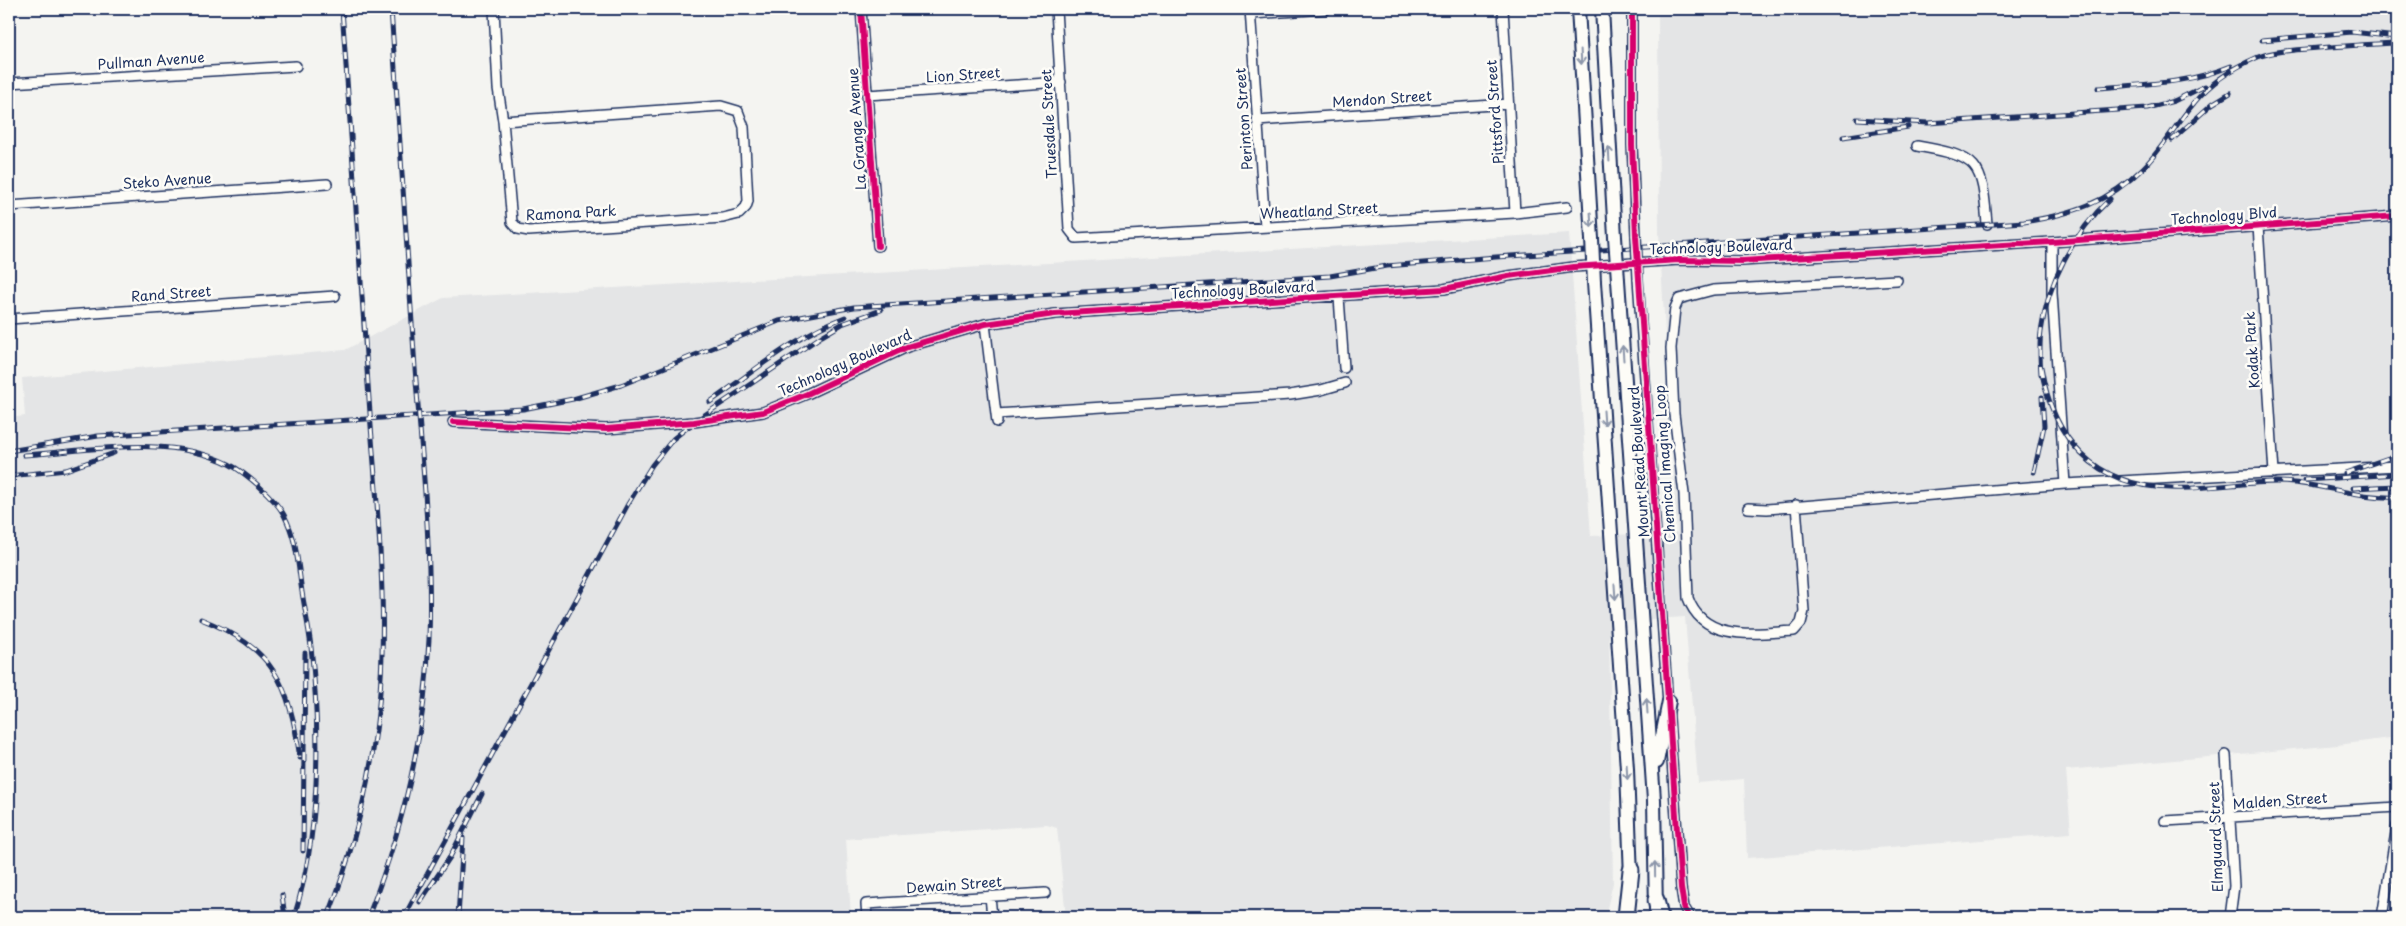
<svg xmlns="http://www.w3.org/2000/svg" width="2406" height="926" viewBox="0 0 2406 926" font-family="'Playpen Sans',sans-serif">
  <rect width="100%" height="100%" fill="#f4f4f1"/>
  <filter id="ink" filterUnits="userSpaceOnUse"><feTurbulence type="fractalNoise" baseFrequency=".02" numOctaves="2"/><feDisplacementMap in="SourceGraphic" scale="10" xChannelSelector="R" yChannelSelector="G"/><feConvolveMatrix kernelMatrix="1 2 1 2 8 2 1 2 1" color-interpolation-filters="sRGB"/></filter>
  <g filter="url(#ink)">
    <path fill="#e4e5e6" d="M1658,9H2397V737L2338,745L2066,770L2071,833L1747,858L1744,779L1698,783L1685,617L1609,622L1613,883L1605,917H1066L1057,828L1047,825L846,839L851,917H9V418L25,416L22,378L345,350L443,298L1569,233L1591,536L1677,532L1659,232Z"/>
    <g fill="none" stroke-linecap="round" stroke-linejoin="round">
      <g stroke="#1b2f5e" stroke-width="12">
        <path id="minor" d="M494,9L498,88L503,121
          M861,9L878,246
          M1056,9L1069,229L1076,238L1515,213L1567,207
          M1250,9L1265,227
          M1503,9L1515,213
          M1632,9V145L1636,236
          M1251,14L1326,9
          M9,83L296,66
          M867,95L1061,82
          M721,106L738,111L744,127L748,201L746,207L739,214L723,218L529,231L518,229L512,222L503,121Z
          M1257,121L1508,104
          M1917,146C1980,157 1982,162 1987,224
          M9,206L327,184
          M2258,226L2274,473
          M2052,242V293L2065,484
          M1638,279L1681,888L1684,907L1690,917
          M1339,297L1344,368
          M9,319L335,296
          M985,324L997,422
          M996,414L1290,395L1321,390L1345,383
          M453,422L606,429L694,422L763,412L807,394L907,347L985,324L1055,314L1444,289L1508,276L1574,267L1679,260L1742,261L2052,242L2397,216
          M1796,505L1804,611L1801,623L1794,631C1757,633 1704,643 1688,598L1684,494L1674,414L1671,348L1675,308L1679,299L1713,290L1897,280
          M1748,508L1767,509L2065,484L2397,466
          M2226,755L2234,886L2230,917
          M2165,821L2397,807
          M990,896L992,917
          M867,917L866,904L1045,893
          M2382,917L2397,826"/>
      </g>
      <g stroke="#1b2f5e" stroke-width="16">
        <path id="secondary" d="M1578,9L1592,239
          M1602,9L1615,237
          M1618,280L1654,800L1656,910
          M1594,282L1627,769L1631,878
          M1657,762L1669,701"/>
      </g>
      <g stroke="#1b2f5e" stroke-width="19">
        <path id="trunk" d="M1656,900L1660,917
          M1626,917L1631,870"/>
      </g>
      <use href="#minor" stroke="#fdfcf7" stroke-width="9"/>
      <use href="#secondary" stroke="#fdfcf7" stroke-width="12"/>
      <use href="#trunk" stroke="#fdfcf7" stroke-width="15"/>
      <g stroke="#1b2f5e" stroke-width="5">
        <path id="rail" d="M2262,40L2352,32L2397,37
          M2098,88C2144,84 2188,84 2231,66
          M1857,119L1928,123L2147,108L2174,101L2205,86
          M1843,137L1908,127
          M2172,140L2212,104L2230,93
          M2041,367C2053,440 2094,486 2171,488C2207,490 2242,482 2277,482C2318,482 2357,499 2397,497
          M2041,374C2040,360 2039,346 2041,332C2047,284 2074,232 2110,199
          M710,402C753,372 796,335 845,317
          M9,451L98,436L523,409L573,399L621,385L779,321L854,307L1330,276L1387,266L1496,257L2024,222C2071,214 2108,203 2143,168C2162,149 2176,124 2194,103C2210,83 2235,67 2258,57C2277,50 2298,50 2318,48C2344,46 2371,44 2397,43
          M24,455C88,451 169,434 229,464C246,473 275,498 284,515C297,540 298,565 302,592C305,610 309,629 311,647C321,734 320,834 294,917
          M2034,472L2044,426L2042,397
          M2345,473L2397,455
          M9,476L66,470L114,453
          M2305,480L2397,474
          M2353,488L2397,486
          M201,619C274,648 289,683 300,758
          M303,851L305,653
          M282,895L285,917
          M420,902L450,857L482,794
          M328,917C349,862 365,803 374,744C392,630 377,513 369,399C361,269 351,139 342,9
          M368,917C403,828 425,735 429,639C432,549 422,458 415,368C407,248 399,128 391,9
          M404,917L628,504L652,465L673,439L694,422L822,336L842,324L881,310
          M458,917L463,838"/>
      </g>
      <use href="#rail" stroke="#fdfcf7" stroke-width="3" stroke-dasharray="9" stroke-linecap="butt"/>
      <g stroke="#1b2f5e" stroke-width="12" stroke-linecap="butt">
        <path id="minor-bridge" d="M1636,236L1638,279"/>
      </g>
      <g stroke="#1b2f5e" stroke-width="16" stroke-linecap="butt">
        <path id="secondary-bridge" d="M1615,237L1618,280
          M1592,239L1594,282"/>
      </g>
      <use href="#minor-bridge" stroke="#fdfcf7" stroke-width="9"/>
      <use href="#secondary-bridge" stroke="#fdfcf7" stroke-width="12"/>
      <g stroke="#fdfcf7" stroke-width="9">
        <path id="cycleway" d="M861,9L878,246
          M1632,9V145L1636,236L1681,888L1684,907L1690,917
          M453,422L606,429L694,422L763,412L807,394L907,347L985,324L1055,314L1444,289L1508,276L1574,267L1679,260L1742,261L2052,242L2397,216"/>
      </g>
      <use href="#cycleway" stroke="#d6006c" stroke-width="6"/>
    </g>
    <defs><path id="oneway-shaft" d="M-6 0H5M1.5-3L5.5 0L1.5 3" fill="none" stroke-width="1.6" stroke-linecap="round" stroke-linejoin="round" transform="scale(1.25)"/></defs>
    <g stroke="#8c96aa">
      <use href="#oneway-shaft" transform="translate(1581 57) rotate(87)"/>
      <use href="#oneway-shaft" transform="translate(1609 154) rotate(-93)"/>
      <use href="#oneway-shaft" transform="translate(1591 220) rotate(87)"/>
      <use href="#oneway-shaft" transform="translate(1623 353) rotate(-94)"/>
      <use href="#oneway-shaft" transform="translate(1604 418) rotate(86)"/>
      <use href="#oneway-shaft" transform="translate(1615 592) rotate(86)"/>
      <use href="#oneway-shaft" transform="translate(1647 706) rotate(-94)"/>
      <use href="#oneway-shaft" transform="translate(1627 772) rotate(87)"/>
      <use href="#oneway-shaft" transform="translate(1655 869) rotate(-91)"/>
    </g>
  </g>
  <g text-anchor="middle" stroke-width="5" stroke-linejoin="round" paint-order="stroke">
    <g font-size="14" fill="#1b2f5e" stroke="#fdfcf7">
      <text transform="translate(151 61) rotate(-4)" y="5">Pullman Avenue</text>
      <text transform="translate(963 75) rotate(-4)" y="5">Lion Street</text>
      <text transform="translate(1382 99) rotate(-4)" y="5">Mendon Street</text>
      <text transform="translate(1495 112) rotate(-94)" y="5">Pittsford Street</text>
      <text transform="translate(1244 119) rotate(-94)" y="5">Perinton Street</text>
      <text transform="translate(1049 124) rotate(-93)" y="5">Truesdale Street</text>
      <text transform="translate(857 129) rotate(-94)" y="5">La Grange Avenue</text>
      <text transform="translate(167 181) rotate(-4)" y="5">Steko Avenue</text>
      <text transform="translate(1319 211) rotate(-3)" y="5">Wheatland Street</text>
      <text transform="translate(571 213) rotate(-3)" y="5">Ramona Park</text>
      <text transform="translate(2224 216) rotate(-4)" y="5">Technology Blvd</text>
      <text transform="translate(1721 247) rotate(-2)" y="5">Technology Boulevard</text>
      <text transform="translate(1243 290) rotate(-3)" y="5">Technology Boulevard</text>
      <text transform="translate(171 294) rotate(-4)" y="5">Rand Street</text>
      <text transform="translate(2252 350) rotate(-94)" y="5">Kodak Park</text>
      <text transform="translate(845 363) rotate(-24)" y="5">Technology Boulevard</text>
      <text transform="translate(1639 462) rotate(-94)" y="5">Mount Read Boulevard</text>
      <text transform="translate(1665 464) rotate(-94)" y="5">Chemical Imaging Loop</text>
      <text transform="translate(2280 801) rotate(-4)" y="5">Malden Street</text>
      <text transform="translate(2216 837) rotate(-92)" y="5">Elmguard Street</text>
      <text transform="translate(954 885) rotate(-4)" y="5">Dewain Street</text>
    </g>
  </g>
  <rect width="2406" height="926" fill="none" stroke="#fdfcf7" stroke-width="30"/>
  <rect x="15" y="15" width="2376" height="896" fill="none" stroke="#1b2f5e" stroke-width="2" filter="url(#ink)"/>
</svg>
